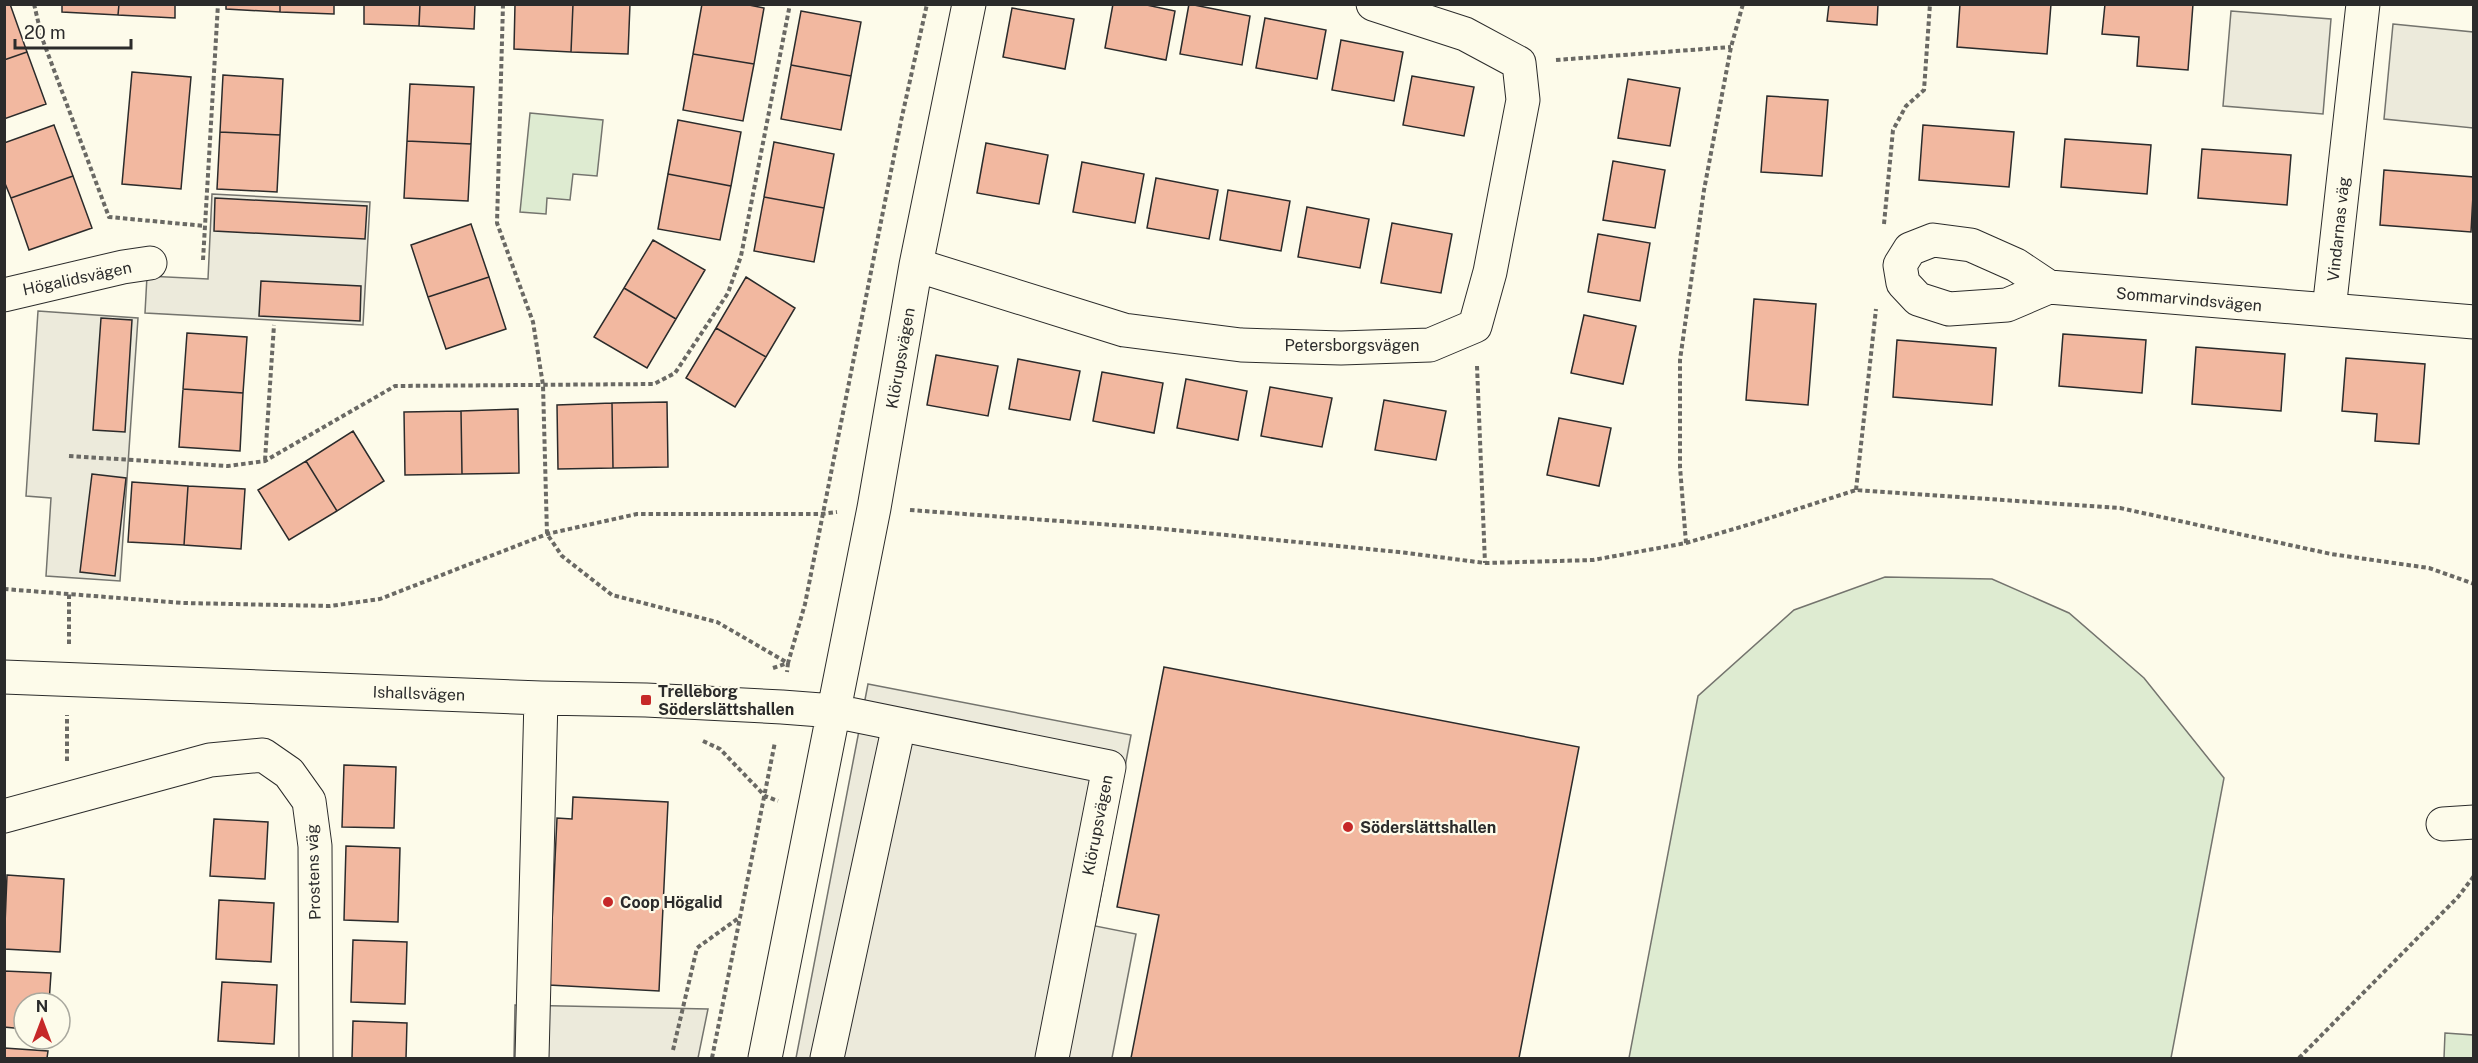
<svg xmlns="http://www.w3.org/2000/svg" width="2478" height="1063" font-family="'Public Sans',sans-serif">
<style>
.green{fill:#deebd1;stroke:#74746e;stroke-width:1.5}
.parking{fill:#eceadb;stroke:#74746e;stroke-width:1.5}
.building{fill:#f2b8a0;stroke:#2b2b2b;stroke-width:1.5}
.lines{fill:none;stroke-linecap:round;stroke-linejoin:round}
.minor-casing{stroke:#2b2b2b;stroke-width:35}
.path{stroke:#6a6964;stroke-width:4;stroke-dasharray:4.5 3;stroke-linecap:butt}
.minor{stroke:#fdfbea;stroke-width:33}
.poi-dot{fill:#c62828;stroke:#fdfbea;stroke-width:2}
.labels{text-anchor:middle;stroke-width:4.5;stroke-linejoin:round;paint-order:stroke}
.street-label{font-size:16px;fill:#2b2b2b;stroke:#fdfbea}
.poi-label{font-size:16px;font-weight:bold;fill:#2b2b2b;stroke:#fdfbea;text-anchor:start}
</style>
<rect width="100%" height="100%" fill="#fdfbea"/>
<!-- green -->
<path class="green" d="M530 113 603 120 597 176 573 174 570 200 547 198 546 214 520 212Z
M1885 577 1992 579 2069 613 2144 678 2224 778 2171 1058H1629L1698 696 1794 610Z
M2445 1033 2473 1035V1058H2444Z"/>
<!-- parking -->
<path class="parking" d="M2231 11 2331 19 2323 114 2223 106Z
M2393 24 2473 32V128L2384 119Z
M212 194 370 202 363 325 145 313 147 276 208 279Z
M38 311 138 318 120 581 46 576 51 498 26 496Z
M868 684 1131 735 1095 926 1136 934 1112 1058H796Z
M515 1005 708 1009 698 1058H514Z"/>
<!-- building -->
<path class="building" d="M4 4H10L27 52 4 60Z
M62 4H119L118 15 62 12Z
M119 4H175V18L118 15Z
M226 4H280V12L226 9Z
M280 4H334V14L280 12Z
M364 4H420L419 26 364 24Z
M420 4H475L474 29 419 26Z
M515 4H573L571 52 514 49Z
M573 4H630L628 54 571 52Z
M702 4H744L764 8 754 64 693 54Z
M1113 4H1142L1175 11 1166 60 1105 48Z
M1189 4 1250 16 1242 65 1180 54Z
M1829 4H1878L1877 25 1827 21Z
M1960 4H2051L2047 54 1957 47Z
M2105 4H2193L2188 70 2137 66 2139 37 2102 34Z
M1012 8 1074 19 1065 69 1003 57Z
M801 11 861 22 851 76 791 65Z
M1265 18 1326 30 1317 79 1256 68Z
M1341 40 1403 52 1394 101 1332 90Z
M27 52 46 104 4 119V60Z
M693 54 754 64 743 121 683 110Z
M791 65 851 76 841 130 781 119Z
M132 72 191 77 181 189 122 184Z
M223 75 283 79 280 135 220 132Z
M1412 76 1474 87 1464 136 1403 125Z
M1628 79 1680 88 1670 146 1618 138Z
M410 84 474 87 471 144 407 141Z
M1767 96 1828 100 1822 176 1761 172Z
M678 120 741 132 731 186 668 174Z
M54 125 73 176 11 198 4 181V143Z
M1923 125 2014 132 2009 187 1919 180Z
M220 132 280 135 277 192 217 189Z
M2065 139 2151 145 2147 194 2061 187Z
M407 141 471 144 468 201 404 198Z
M774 142 834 154 824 208 764 197Z
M986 143 1048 155 1039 204 977 193Z
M2202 149 2291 155 2287 205 2198 198Z
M1613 161 1665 170 1655 228 1603 220Z
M1082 162 1144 174 1135 223 1073 212Z
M2384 170 2474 177 2471 232 2380 225Z
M668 174 731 186 720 240 658 229Z
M73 176 92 228 29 250 11 198Z
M1156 178 1218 190 1209 239 1147 228Z
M1228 190 1290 201 1281 251 1220 240Z
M764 197 824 208 814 262 754 251Z
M215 198 367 206 365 239 214 231Z
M1307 207 1369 219 1360 268 1298 257Z
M1392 223 1452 234 1441 293 1381 283Z
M471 224 489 277 428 297 411 245Z
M1598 234 1650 243 1640 301 1588 292Z
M653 240 705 270 676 319 624 288Z
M489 277 506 329 446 349 428 297Z
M746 277 795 308 766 357 716 328Z
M261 281 361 286 360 321 259 316Z
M624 288 676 319 647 368 594 337Z
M1754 299 1816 304 1808 405 1746 400Z
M1584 315 1636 326 1623 384 1571 373Z
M101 318 132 320 125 432 93 430Z
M716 328 766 357 735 407 686 378Z
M187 333 247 337 243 393 183 389Z
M2063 334 2146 340 2142 393 2059 386Z
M1897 340 1996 348 1992 405 1893 397Z
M2196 347 2285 354 2281 411 2192 404Z
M936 355 998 366 988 416 927 405Z
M2346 358 2425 364 2419 444 2375 441 2377 414 2342 411Z
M1018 359 1080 371 1070 420 1009 409Z
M1102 372 1163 383 1154 433 1093 421Z
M1186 379 1247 391 1238 440 1177 428Z
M1270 387 1332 398 1322 447 1261 436Z
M183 389 243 393 240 451 179 447Z
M1384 400 1446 411 1436 460 1375 450Z
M667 402 668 467 613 468 612 403Z
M612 403 613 468 558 469 557 405Z
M518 409 519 473 462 474 461 411Z
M461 411 462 474 405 475 404 412Z
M1559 418 1611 428 1599 486 1547 475Z
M353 431 384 481 337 511 306 461Z
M306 461 337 511 289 540 258 490Z
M92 474 126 478 115 576 80 572Z
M132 482 188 486 184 545 128 542Z
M188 486 245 489 241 549 184 545Z
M1164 667 1579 747 1519 1058H1131L1159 915 1117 907Z
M344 765 396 767 394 828 342 827Z
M573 797 668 802 659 991 549 985 557 818 572 819Z
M214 819 268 822 265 879 210 876Z
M346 846 400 848 398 922 344 920Z
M7 875 64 879 60 952 4 949Z
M219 900 274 903 271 962 216 959Z
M353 940 407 942 405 1004 351 1002Z
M4 971 51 973 49 1003H24V1029L4 1027Z
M222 982 277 985 274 1044 218 1041Z
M353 1021 407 1023 406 1058H352Z
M4 1048 48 1051 47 1058H4Z"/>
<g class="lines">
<!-- minor casing -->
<g class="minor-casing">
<path id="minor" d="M2363 4 2329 310 2474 322
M916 265 1124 330 1241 345 1341 348 1430 345 1475 326 1490 272 1523 100 1519 63 1465 34 1373 4
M2049 287 2007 305 1949 309 1918 299 1903 283 1900 265 1910 249 1933 240 1971 245 2016 265 2049 287 2329 310
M4 295 123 267 150 263
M4 677 541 698 646 700 782 707 834 711 1109 767 1052 1058
M4 816 210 760 263 755 289 773 309 801 315 846 316 1058
M2443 824 2474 822
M532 1058 541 698
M765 1058 874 508 916 265 969 4
M827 1058 899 725"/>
</g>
<!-- path -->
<path class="path" d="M34 4 42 38 109 217 205 226
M503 4 497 223 533 322 543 385 547 534 562 556 612 595 717 622 788 663 787 672
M1556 60 1731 47
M1884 224 1893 130 1906 106 1924 90 1930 4
M203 260 218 4
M1477 366 1485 563
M69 456 228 466 265 461 395 386 654 384 675 373 728 293 741 256 790 4
M265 460 274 325
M1856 490 1876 309
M910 510 1154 528 1399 552 1485 563 1593 560 1686 543 1751 524 1856 490 2120 508 2331 554 2429 568 2474 584
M1686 543 1680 467V360L1704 190 1731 47 1743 4
M4 589 183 603 330 606 380 599 547 534 637 514H821L837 512
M69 644V594
M773 668 788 663 805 604 901 121 927 4
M703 741 720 749 765 796 778 801
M67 761V715
M673 1050 697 948 740 917
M712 1058 775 742
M2299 1058 2458 897 2474 876"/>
<!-- minor -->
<use href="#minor" class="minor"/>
</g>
<!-- markers -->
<g class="poi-dot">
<rect x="640" y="694" width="12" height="12" rx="3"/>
<circle cx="1348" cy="827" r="6"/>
<circle cx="608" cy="902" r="6"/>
</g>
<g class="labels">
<!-- street labels -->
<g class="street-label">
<text transform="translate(2338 229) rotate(-84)" y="6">Vindarnas väg</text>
<text transform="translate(77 278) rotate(-12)" y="6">Högalidsvägen</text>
<text transform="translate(2189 299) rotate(5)" y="6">Sommarvindsvägen</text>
<text x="1352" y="351">Petersborgsvägen</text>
<text transform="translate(900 358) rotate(-80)" y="6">Klörupsvägen</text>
<text transform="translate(419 693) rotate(2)" y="6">Ishallsvägen</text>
<text transform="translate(1097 825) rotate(-79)" y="6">Klörupsvägen</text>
<text transform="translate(313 872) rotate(-92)" y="6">Prostens väg</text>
</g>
<!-- poi labels -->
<g class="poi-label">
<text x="658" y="697">Trelleborg<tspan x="658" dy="18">Söderslättshallen</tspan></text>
<text x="1360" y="833">Söderslättshallen</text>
<text x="620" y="908">Coop Högalid</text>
</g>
</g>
<!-- border -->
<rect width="2478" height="1063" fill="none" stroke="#2b2b2b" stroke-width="12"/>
<!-- north arrow -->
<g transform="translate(42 1021)"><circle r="28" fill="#fdfbea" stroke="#a9a89e" stroke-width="1.5"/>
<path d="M0-4.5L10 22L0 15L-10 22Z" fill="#c62828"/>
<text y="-9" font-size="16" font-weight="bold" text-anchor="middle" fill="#2b2b2b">N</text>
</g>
<!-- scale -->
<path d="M15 39v9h116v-9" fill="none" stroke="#2b2b2b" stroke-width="3"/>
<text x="24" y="39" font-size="18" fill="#2b2b2b" stroke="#fdfbea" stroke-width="4.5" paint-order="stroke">20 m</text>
</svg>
